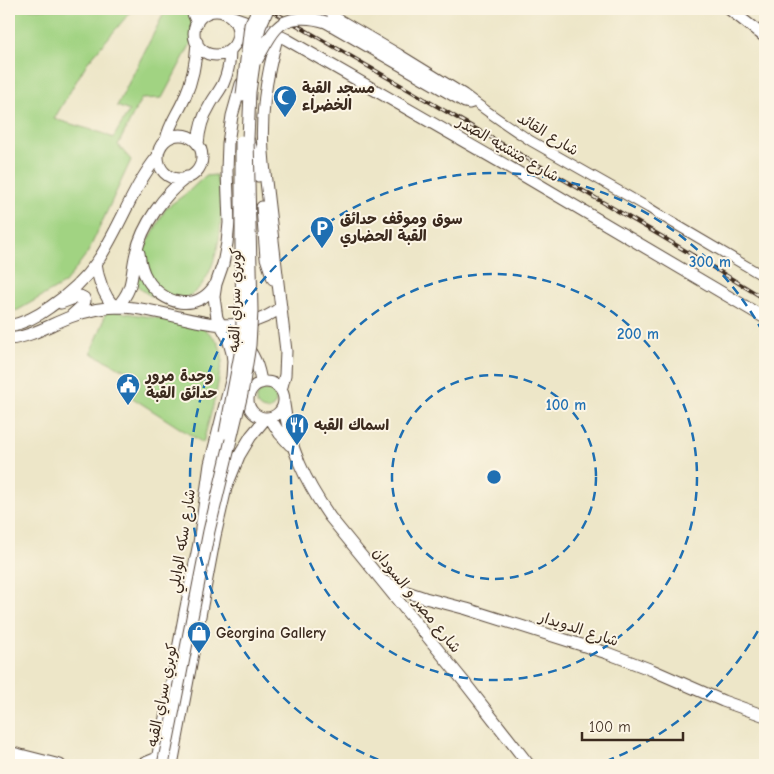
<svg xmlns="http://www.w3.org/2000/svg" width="774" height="774" font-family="'Comic Neue','Playpen Sans Arabic',sans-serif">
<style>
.green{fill:#a1d382;stroke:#6e7e50}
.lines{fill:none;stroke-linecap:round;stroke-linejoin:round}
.minor-casing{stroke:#564638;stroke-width:11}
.major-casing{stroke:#564638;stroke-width:13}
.minor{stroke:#fff;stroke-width:9}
.major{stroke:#fff;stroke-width:11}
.rail-casing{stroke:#3b2a1e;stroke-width:4}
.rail{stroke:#fcf5e5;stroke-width:2;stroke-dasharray:5.5;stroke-linecap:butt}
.major-bridge-casing{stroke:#564638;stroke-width:13;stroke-linecap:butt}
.major-bridge{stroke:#fff;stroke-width:11}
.ring{fill:none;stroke:#1f6fb2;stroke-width:2.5;stroke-dasharray:9 6}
.labels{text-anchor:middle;stroke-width:4;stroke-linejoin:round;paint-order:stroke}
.poi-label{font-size:15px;font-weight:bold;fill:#3b2a1e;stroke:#fcf5e5;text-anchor:start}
.street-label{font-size:15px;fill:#3b2a1e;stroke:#fcf5e5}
.centre{fill:#1f6fb2;stroke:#fcf5e5;stroke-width:2.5}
.ring-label{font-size:15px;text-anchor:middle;font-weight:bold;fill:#1f6fb2;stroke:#fcf5e5;stroke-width:4;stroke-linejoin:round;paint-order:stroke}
</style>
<rect width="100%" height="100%" fill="#fcf5e5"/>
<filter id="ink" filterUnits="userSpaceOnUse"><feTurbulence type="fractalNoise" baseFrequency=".02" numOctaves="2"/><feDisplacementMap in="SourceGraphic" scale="10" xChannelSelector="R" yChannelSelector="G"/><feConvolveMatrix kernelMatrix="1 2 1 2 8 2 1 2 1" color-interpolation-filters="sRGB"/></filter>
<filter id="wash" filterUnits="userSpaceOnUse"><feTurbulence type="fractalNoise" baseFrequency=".0096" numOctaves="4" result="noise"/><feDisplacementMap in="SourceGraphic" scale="20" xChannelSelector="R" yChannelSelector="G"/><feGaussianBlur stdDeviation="1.12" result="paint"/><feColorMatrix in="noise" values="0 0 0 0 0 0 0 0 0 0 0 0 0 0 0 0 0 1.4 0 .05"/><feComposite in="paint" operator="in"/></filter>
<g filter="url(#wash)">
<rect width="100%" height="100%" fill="#ede6c8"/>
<!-- green -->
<path class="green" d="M9 9H133L87 63 54 119 102 133 113 138 129 111 117 106 166 9H188L194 12 196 34 162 98 141 99 118 145 131 160 88 252 65 283 18 310 9 312Z
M216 175C219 189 222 203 221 217 221 242 211 290 184 298 181 299 176 299 172 299 156 301 146 295 135 283L134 268 166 208 187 193 205 176Z
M106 310 196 324C208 331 221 340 222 356 223 360 221 366 220 371 217 395 209 419 203 443L128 395 138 377 91 353 103 323Z
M256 400a10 10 0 1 1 20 0a10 10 0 1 1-20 0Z"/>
</g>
<g filter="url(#ink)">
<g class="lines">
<!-- minor casing -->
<g class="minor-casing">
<path id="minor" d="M322 9 399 54 464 94C486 111 508 126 531 141L649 208 670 221 765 277"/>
</g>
<!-- major casing -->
<g class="major-casing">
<path id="major" d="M191 9 197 23
M729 9 765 37
M194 33a22 22 0 1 1 44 0a22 22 0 1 1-44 0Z
M230 16 259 26 286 39 514 170 765 318
M326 22 465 102 469 103 472 102
M278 34C266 77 259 119 264 164L286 351 285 375 281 390
M158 157a22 22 0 1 1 44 0a22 22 0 1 1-44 0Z
M166 140C169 124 179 112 185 97 193 79 196 61 197 42
M249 141 254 156 258 176
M198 144C199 131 202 118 209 107 213 99 219 92 223 84 228 73 230 62 230 50
M262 207 266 258 273 279
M139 253C140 262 142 271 147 279 163 305 197 313 215 285
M96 263C98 280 103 294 114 307
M61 303 80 296 84 298 85 301 84 304 71 316
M117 307C135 287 130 277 136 253 142 226 164 194 187 177
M9 326C24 323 38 316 50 307 68 295 85 279 97 262 120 228 132 188 158 156
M222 326C244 338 258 357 261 383
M9 339C31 337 49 325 70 317 86 311 104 307 122 307 176 309 233 346 281 307
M248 400a18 18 0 1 1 36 0a18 18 0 1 1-36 0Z
M284 404C289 448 305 481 330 517L465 683 529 765
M270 418 280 434 290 445
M213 485 224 438
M383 581 407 592 425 598 467 609 607 653 652 670 723 701 765 716
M9 752 60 765
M9 765H11
M140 765 157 758
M156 765 185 612 199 543 210 464 232 377 233 361 232 353 228 338 217 318 214 297 216 284 223 264 227 243 229 223 227 171 228 143 232 116 241 84
M172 765 215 536 226 488 239 456 251 436 266 418"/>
</g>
<!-- minor -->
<use href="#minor" class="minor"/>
<!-- major -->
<use href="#major" class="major"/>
<!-- rail casing -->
<g class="rail-casing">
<path id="rail" d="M269 9 661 236 765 299"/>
</g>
<!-- rail -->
<use href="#rail" class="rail"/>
<!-- major-bridge casing -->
<g class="major-bridge-casing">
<path id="major-bridge" d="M257 60C263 50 268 38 276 29 288 15 310 17 326 22
M242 95 250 25 258 9
M225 433 241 349 242 330 241 252V141
M163 765 209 531 242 394 250 345 252 311 248 139 250 92 258 36 260 27 268 9"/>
</g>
<!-- major-bridge -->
<use href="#major-bridge" class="major-bridge"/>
</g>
</g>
<!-- distance rings -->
<g class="ring">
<circle cx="494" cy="477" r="102"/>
<circle cx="494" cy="477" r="203"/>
<path d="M765 618A305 305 0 0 1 596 765M392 765A305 305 0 1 1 765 336"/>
</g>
<!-- icons -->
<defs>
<g id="mosque-pin" transform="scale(1.25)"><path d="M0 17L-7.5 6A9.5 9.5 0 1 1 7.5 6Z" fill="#1f6fb2" stroke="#fcf5e5"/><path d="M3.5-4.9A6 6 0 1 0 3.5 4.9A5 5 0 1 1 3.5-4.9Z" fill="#fff"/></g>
<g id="parking-pin" transform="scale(1.25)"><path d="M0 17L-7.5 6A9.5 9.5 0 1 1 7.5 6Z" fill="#1f6fb2" stroke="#fcf5e5"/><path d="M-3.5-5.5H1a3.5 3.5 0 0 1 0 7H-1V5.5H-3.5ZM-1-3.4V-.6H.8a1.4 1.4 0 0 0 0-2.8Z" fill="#fff"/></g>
<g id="civic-pin" transform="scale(1.25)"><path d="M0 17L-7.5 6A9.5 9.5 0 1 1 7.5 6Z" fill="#1f6fb2" stroke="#fcf5e5"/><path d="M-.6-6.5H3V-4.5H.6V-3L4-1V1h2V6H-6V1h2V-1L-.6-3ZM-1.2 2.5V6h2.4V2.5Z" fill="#fff"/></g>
<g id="restaurant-pin" transform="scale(1.25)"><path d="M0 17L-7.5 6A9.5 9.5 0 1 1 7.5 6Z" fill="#1f6fb2" stroke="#fcf5e5"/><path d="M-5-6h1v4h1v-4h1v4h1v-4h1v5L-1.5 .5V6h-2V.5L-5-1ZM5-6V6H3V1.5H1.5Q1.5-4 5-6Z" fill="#fff"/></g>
<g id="shop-pin" transform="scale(1.25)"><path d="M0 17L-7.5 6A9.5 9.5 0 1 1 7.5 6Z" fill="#1f6fb2" stroke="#fcf5e5"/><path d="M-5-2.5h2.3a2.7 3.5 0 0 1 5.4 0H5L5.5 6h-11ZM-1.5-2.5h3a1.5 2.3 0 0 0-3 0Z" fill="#fff"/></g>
</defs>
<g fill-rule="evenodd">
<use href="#mosque-pin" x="285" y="97"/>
<use href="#parking-pin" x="322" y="228"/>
<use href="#civic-pin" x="128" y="385"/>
<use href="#restaurant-pin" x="297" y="425"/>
<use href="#shop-pin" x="199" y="633"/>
</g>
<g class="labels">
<!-- poi labels -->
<g class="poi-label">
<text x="302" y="93">مسجد القبة<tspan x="302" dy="17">الخضراء</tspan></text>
<text x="340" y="224">سوق وموقف حدائق<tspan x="340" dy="17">القبة الحضاري</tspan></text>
<text x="146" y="381">وحدة مرور<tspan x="146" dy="17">حدائق القبة</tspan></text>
<text x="314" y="430">اسماك القبه</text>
<text x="216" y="638">Georgina Gallery</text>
</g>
<!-- street labels -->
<g class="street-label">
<text transform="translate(548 134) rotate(31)" y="5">شارع القائد</text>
<text transform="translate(508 149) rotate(30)" y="5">شارع منشيه الصدر</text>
<text transform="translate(235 300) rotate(-89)" y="5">كوبري سراي القبه</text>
<text transform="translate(182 541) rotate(-81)" y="5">شارع سكه الوايلي</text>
<text transform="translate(417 600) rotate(51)" y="5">شارع مصر و السودان</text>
<text transform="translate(579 629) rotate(18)" y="5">شارع الدويدار</text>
<text transform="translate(162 695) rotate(-79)" y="5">كوبري سراي القبه</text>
</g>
</g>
<circle cx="494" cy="477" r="8" class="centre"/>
<g class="ring-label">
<text x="710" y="267">300 m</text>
<text x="638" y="339">200 m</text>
<text x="566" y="410">100 m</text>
</g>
<!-- margin -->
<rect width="774" height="774" fill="none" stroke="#fcf5e5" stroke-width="30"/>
<!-- scale -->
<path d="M582 732v8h101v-8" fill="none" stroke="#3b2a1e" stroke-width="2.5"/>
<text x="589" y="732" font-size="15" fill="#3b2a1e" stroke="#fcf5e5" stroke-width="4" paint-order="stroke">100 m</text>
</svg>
